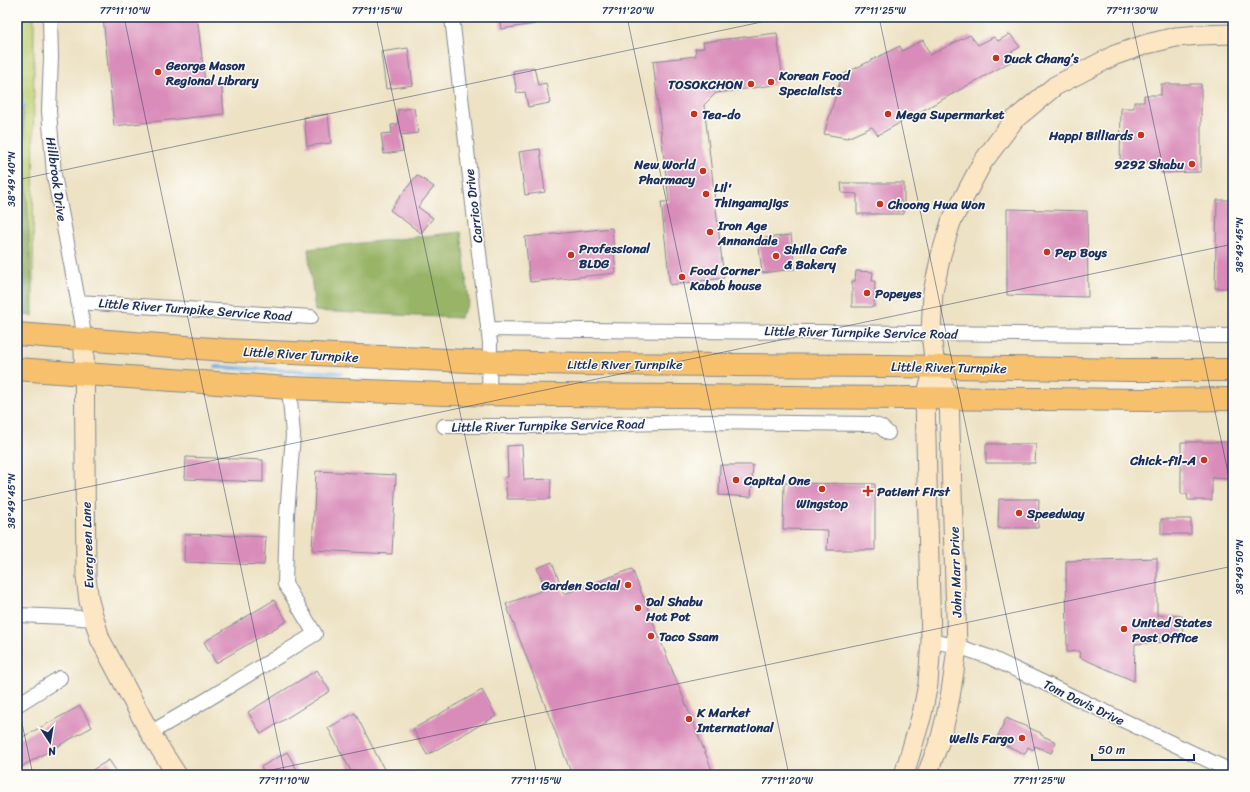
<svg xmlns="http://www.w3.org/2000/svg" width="1250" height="792" font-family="Sriracha,sans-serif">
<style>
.green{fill:#c0d274;stroke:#6e8069}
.forest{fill:#98b466;stroke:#5a7262}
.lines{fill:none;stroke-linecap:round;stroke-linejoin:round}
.stream{stroke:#75afe5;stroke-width:4}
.building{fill:#d98cb9}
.street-casing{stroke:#848891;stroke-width:16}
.secondary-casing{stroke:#848891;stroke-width:21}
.primary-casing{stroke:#848891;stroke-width:24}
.street{stroke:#fff;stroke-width:14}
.secondary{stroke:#fce6c4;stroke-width:19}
.primary{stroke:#f7c06c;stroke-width:22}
.ticks{fill:none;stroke:#1b2f5e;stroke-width:1;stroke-opacity:0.45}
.poi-dot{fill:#c8321e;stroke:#fdfcf7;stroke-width:1.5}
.labels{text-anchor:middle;stroke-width:3;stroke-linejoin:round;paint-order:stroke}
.poi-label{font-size:13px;font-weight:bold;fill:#1b2f5e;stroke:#fdfcf7;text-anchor:start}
.street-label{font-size:13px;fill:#1b2f5e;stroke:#fdfcf7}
.neatline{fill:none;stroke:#1b2f5e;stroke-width:1.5}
.ticks-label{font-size:10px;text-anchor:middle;fill:#1b2f5e}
</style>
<rect width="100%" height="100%" fill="#fdfcf7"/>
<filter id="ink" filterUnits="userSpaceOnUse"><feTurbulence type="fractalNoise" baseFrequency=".025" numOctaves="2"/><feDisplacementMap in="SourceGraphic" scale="8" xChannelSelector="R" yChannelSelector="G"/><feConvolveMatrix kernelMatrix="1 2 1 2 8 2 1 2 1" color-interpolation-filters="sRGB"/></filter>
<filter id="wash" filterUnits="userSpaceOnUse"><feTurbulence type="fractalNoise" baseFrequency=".012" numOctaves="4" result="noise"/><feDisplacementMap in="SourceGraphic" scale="16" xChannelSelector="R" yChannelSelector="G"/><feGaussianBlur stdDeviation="0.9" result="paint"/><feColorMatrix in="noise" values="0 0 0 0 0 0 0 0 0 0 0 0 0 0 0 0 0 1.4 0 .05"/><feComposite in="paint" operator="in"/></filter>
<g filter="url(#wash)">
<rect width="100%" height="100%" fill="#ede2c4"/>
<!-- green -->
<path class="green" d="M17 17H34L33 315 17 314Z"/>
<!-- forest -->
<path class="forest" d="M17 17H18L33 316 17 314Z
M461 232 469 302 460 318 315 311 308 249Z"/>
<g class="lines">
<!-- stream -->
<path class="stream" d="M17 105 24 106
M216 367 341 373"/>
</g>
<g id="blocks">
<!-- building -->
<path class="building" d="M103 17H197L205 82 221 80 224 114 114 126Z
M499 17H535V24L501 29Z
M777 33 782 74 774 85 716 93 704 105 724 278 670 285 661 202H669L653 61 696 56 695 49 704 48 703 42Z
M1010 34 1020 47 1008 54 1012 61 878 135 872 127 847 138 824 134 842 75 900 46 902 51 923 40 930 55 970 35 978 45 994 37 998 41Z
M408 48 413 85 386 89 381 52Z
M534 67 538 85 546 83 550 103 528 107 525 92 517 93 513 71Z
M1161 84H1201V172L1161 173 1160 162H1120L1121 108H1134V102H1144V95H1161Z
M414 108 418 133 401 135 403 151 384 154 381 134 392 133 391 125 398 124 397 110Z
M328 114 331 143 307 146 304 117Z
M540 149 545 192 525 195 519 152Z
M417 175 434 187 418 207 433 218 421 233 390 210Z
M841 183H904V214H857V194L842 193Z
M1217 200H1233V288H1215Z
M1007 209 1087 211 1088 297 1007 295Z
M612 228 616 273 530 282 525 237Z
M791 235 795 269 762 273 758 239Z
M856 271 873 272 872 281H875L874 307H852V281H855Z
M1181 442H1228V479L1212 478V500H1188L1187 494H1181Z
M986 444H1036L1035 463H986Z
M522 445 524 480 551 479 550 499H507L505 477H508L507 446Z
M186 457 263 460V482L185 479Z
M720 465H753L751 497 719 495Z
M316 471 396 475 392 554 312 550Z
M784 483 875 484V550H827L828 530 783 529Z
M999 499H1039L1038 528H998Z
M1161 519H1191V534H1161Z
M185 534 266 537 264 565 184 562Z
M1157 558V615L1182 616 1183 641 1135 644 1134 681 1079 657 1080 651 1067 652 1066 561Z
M552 562 564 594 632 569 714 775H572L506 604 546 589 537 568Z
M274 600 287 621 216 663 204 642Z
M317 670 330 691 261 734 248 712Z
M482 690 496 716 427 755 413 729Z
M80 706 92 727 17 769V740Z
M355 713 387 775H353L328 728Z
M1006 718 1041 733V735L1056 742 1051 753 1035 746 1033 750 1028 747 1025 754 996 741Z
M287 752 300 775H266L261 767Z
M109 760 119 775H84Z"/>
</g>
</g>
<g filter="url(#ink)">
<use href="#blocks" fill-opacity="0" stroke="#848891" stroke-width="1"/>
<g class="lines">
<!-- street casing -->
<g class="street-casing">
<path id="street" d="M50 17 51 58 49 111 54 175 82 321 84 340
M452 17 473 204 490 343 489 394
M78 302 311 317
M488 329 1233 336
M444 426H531L706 422 872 424 881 427 888 433
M17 615 67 617 94 619
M931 641 957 646 989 657 1233 772
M17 705 60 678
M150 733 208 699 315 634 285 584 287 515 293 435 289 388"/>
</g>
<!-- secondary casing -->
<g class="secondary-casing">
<path id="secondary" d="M84 340 86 577 89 601 100 639 150 733 177 775
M904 775 922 714 928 684 931 641 925 399 935 367
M927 775C931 762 937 750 941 737 949 708 954 676 957 646L949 398 935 367 931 333 933 292 941 255 951 222 982 163 1014 120 1055 86 1115 55 1147 44 1176 37 1200 35 1233 34"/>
</g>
<!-- primary casing -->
<g class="primary-casing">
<path id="primary" d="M17 334 225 350 490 362 586 364 887 366 1130 370H1233
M17 369 84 374 289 388 445 394 1148 400 1233 399"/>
</g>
<!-- street -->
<use href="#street" class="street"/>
<!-- secondary -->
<use href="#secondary" class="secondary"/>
<!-- primary -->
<use href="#primary" class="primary"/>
</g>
</g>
<!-- ticks -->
<path class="ticks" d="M124 17 285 775M376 17 537 775M627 17 789 775M879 17 1040 775M1131 17 1233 496M17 180 785 17M17 502 1233 244M17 700 33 775M248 775 1233 566"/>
<!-- markers -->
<g class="poi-dot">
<circle cx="996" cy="58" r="4"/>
<circle cx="158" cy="72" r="4"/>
<circle cx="771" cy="82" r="4"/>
<circle cx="751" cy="84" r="4"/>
<circle cx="694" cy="114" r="4"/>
<circle cx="888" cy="114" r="4"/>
<circle cx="1141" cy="135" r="4"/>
<circle cx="1192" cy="164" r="4"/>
<circle cx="703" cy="171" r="4"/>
<circle cx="706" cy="194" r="4"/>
<circle cx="880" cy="204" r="4"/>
<circle cx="710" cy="232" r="4"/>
<circle cx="1047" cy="252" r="4"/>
<circle cx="571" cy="255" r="4"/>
<circle cx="776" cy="256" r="4"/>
<circle cx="682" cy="277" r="4"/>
<circle cx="867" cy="293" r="4"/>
<circle cx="1204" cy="460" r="4"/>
<circle cx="736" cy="480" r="4"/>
<circle cx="822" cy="489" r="4"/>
<path d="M866 485h4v4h4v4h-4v4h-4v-4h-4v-4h4z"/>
<circle cx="1019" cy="513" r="4"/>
<circle cx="628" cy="585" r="4"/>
<circle cx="638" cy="608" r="4"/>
<circle cx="1124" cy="629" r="4"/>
<circle cx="651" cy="636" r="4"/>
<circle cx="689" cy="719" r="4"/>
<circle cx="1022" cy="738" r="4"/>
</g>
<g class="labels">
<!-- poi labels -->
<g class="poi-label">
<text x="1004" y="63">Duck Chang’s</text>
<text x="166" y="70">George Mason<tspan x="166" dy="15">Regional Library</tspan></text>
<text x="779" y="80">Korean Food<tspan x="779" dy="15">Specialists</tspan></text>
<text x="743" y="89" text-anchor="end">TOSOKCHON</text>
<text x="702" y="119">Tea-do</text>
<text x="896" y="119">Mega Supermarket</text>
<text x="1133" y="140" text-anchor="end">Happi Billiards</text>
<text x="695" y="169" text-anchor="end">New World<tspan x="695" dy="15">Pharmacy</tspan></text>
<text x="1184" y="169" text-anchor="end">9292 Shabu</text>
<text x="714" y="192">Lil'<tspan x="714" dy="15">Thingamajigs</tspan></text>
<text x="888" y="209">Choong Hwa Won</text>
<text x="718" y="230">Iron Age<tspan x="718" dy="15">Annandale</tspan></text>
<text x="579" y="253">Professional<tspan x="579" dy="15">BLDG</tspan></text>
<text x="784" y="254">Shilla Cafe<tspan x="784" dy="15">&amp; Bakery</tspan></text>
<text x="1055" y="257">Pep Boys</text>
<text x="690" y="275">Food Corner<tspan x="690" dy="15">Kabob house</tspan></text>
<text x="875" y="298">Popeyes</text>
<text x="1196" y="465" text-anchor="end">Chick-fil-A</text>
<text x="744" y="485">Capital One</text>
<text x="877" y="496">Patient First</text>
<text x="822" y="508" text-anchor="middle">Wingstop</text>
<text x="1027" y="518">Speedway</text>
<text x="620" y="590" text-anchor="end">Garden Social</text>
<text x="646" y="606">Dal Shabu<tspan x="646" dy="15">Hot Pot</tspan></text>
<text x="1132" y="627">United States<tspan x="1132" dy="15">Post Office</tspan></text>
<text x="659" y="641">Taco Ssam</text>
<text x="697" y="717">K Market<tspan x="697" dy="15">International</tspan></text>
<text x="1014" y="743" text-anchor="end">Wells Fargo</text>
</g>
<!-- street labels -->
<g class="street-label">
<text transform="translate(57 179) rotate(82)" y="5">Hillbrook Drive</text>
<text transform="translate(473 206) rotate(-97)" y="5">Carrico Drive</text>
<text transform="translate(195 309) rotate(4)" y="5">Little River Turnpike Service Road</text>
<text transform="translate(861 332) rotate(1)" y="5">Little River Turnpike Service Road</text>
<text transform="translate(301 354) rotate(3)" y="5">Little River Turnpike</text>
<text x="625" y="369">Little River Turnpike</text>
<text transform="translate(949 367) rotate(1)" y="5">Little River Turnpike</text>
<text transform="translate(548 425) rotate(-1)" y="5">Little River Turnpike Service Road</text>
<text transform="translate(87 545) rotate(-92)" y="5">Evergreen Lane</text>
<text transform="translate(955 572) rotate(-92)" y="5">John Marr Drive</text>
<text transform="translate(1084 702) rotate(26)" y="5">Tom Davis Drive</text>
</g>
</g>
<!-- margin -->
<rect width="1250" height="792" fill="none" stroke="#fdfcf7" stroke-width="44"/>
<!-- north arrow -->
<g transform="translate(50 742) rotate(168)" stroke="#fdfcf7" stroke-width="3" paint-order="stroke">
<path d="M0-3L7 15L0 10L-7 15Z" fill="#1b2f5e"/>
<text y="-6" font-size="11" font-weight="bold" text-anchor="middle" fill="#1b2f5e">N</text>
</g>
<!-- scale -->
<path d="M1092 754v6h102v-6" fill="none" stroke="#1b2f5e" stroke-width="2"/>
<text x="1098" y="754" font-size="12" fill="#1b2f5e" stroke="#fdfcf7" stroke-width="3" paint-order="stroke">50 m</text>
<rect x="22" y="22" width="1206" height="748" class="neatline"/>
<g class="ticks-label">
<text x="125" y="14">77°11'10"W</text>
<text x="377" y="14">77°11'15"W</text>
<text x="628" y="14">77°11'20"W</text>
<text x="880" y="14">77°11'25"W</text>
<text x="1132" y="14">77°11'30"W</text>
<text transform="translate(11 179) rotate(-90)" y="4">38°49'40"N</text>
<text transform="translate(1239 245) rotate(-90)" y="4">38°49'45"N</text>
<text transform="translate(11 501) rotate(-90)" y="4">38°49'45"N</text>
<text transform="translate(1239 567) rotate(-90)" y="4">38°49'50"N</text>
<text x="284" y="784">77°11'10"W</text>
<text x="536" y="784">77°11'15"W</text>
<text x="787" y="784">77°11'20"W</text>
<text x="1039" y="784">77°11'25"W</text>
</g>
</svg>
